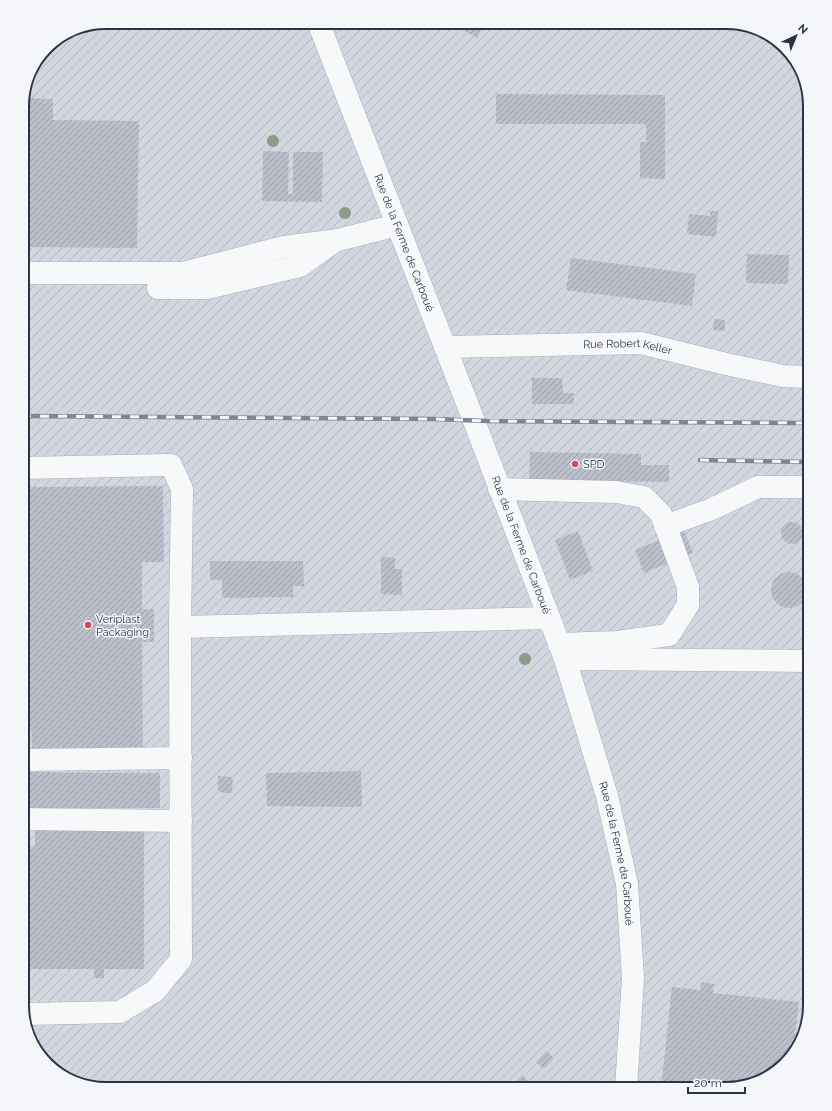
<svg xmlns="http://www.w3.org/2000/svg" width="832" height="1111" font-family="Raleway,sans-serif">
<style>
.industrial{fill:url(#industrial-furrows)}
.building{fill:url(#building-hatch)}
.lines{fill:none;stroke-linecap:round;stroke-linejoin:round}
.minor-casing{stroke:#a9aeb7;stroke-width:23}
.minor{stroke:#f7f8fa;stroke-width:22}
.rail-casing{stroke:#7d8696;stroke-width:4.5}
.rail{stroke:#f4f6f9;stroke-width:3;stroke-dasharray:9;stroke-linecap:butt}
.tree{fill:#899d89}
.poi-dot{fill:#d1495b;stroke:#f4f6f9;stroke-width:1.5}
.labels{text-anchor:middle;stroke-width:3;stroke-linejoin:round;paint-order:stroke}
.street-label{font-size:11px;fill:#2b3445;stroke:#f4f6f9}
.poi-label{font-size:11px;fill:#2b3445;stroke:#f4f6f9;text-anchor:start}
.rim{fill:none;stroke:#2b3445;stroke-width:2}
</style>
<defs>
<pattern id="industrial-furrows" width="10" height="10" patternUnits="userSpaceOnUse"><rect width="10" height="10" fill="#d2d6de"/><path d="M-1 1l2-2M0 10L10 0M9 11l2-2" fill="none" stroke="#b4b8c0"/></pattern>
<pattern id="building-hatch" width="6" height="6" patternUnits="userSpaceOnUse"><rect width="6" height="6" fill="#bbc0ca"/><path d="M-1 1l2-2M0 6l6-6M5 7l2-2" fill="none" stroke="#989da6"/></pattern>
</defs>
<rect width="100%" height="100%" fill="#e4e7ec"/>
<!-- industrial -->
<path class="industrial" d="M106 22H731L768 33 796 60 810 106V1005L799 1047 772 1075 726 1089H106L64 1078 36 1051 22 1005V101L31 69 51 43 74 28Z"/>
<!-- building -->
<path class="building" d="M449 22H486L477 38Z
M496 94 665 95V179L640 178V142H646V124H496Z
M23 98 53 99V120L139 121 137 248 22 247Z
M263 151 289 152 288 194H293V152H323L322 202 262 201Z
M710 211H718L716 237 687 234 689 214 710 216Z
M747 254 789 255 788 284 746 283Z
M571 258 696 274 692 306 566 290Z
M714 319 725 320V331L713 330Z
M532 378H562L563 393H574V404H532Z
M530 452 641 454V465H669V482L529 480Z
M163 486 164 562H142V609H154V642H142L143 748 32 749 31 729H22V487Z
M781 533a11 11 0 1 1 22 0a11 11 0 1 1-22 0Z
M684 530 693 553 644 573 635 550Z
M578 531 593 571 570 580 555 540Z
M381 557 395 558V569H402V595L381 594Z
M210 561H303L304 586H293V597L222 598V580H210Z
M771 590a18 18 0 1 1 36 0a18 18 0 1 1-36 0Z
M361 771 362 807 267 806 266 773Z
M22 772 160 773V808H22Z
M218 776 233 777 232 793 218 792Z
M144 829V969H104V978H94V969H22V847H35V830Z
M701 982 714 984 713 993 799 1002 793 1053 772 1075 726 1089H661L672 987 700 990Z
M546 1051 554 1058 544 1069 536 1062Z
M522 1075 536 1089H508Z"/>
<g class="lines">
<!-- minor casing -->
<g class="minor-casing">
<g id="minor">
<path id="s1" d="M318 22 474 421 565 659 586 727 607 796 627 884 633 978 626 1089"/>
<path d="M22 273H183L284 247 338 240 397 225"/>
<path d="M158 288H207L300 266 335 241"/>
<path id="s2" d="M445 347 641 343 726 364 783 376 807 377"/>
<path d="M22 468 171 465 182 489 180 627 549 618"/>
<path d="M499 489 616 492 644 497 661 514 688 587V605L669 635 617 642 559 644"/>
<path d="M665 526 712 509 758 487H810"/>
<path d="M565 659 810 661"/>
<path d="M22 760 181 758"/>
<path d="M22 819 181 821"/>
<path d="M25 1014 120 1012 155 991 181 959 180 627"/>
</g>
</g>
<!-- minor -->
<use href="#minor" class="minor"/>
<!-- rail casing -->
<g class="rail-casing">
<path id="rail" d="M22 416 435 419 487 421 810 423
M700 460 810 462"/>
</g>
<!-- rail -->
<use href="#rail" class="rail"/>
</g>
<!-- trees -->
<g class="tree">
<circle cx="273" cy="141" r="6"/>
<circle cx="345" cy="213" r="6"/>
<circle cx="525" cy="659" r="6"/>
</g>
<!-- markers -->
<g class="poi-dot">
<circle cx="575" cy="464" r="4"/>
<circle cx="88" cy="625" r="4"/>
</g>
<g class="labels">
<!-- street labels -->
<g class="street-label">
<text dy="4" stroke="none"><textPath href="#s1" startOffset="237">Rue de la Ferme de Carboué</textPath></text>
<text dy="4" stroke="none"><textPath href="#s2" startOffset="183">Rue Robert Keller</textPath></text>
<text dy="4" stroke="none"><textPath href="#s1" startOffset="561">Rue de la Ferme de Carboué</textPath></text>
<text dy="4" stroke="none"><textPath href="#s1" startOffset="885">Rue de la Ferme de Carboué</textPath></text>
</g>
<!-- poi labels -->
<g class="poi-label">
<text x="583" y="468">SPD</text>
<text x="96" y="623">Veriplast<tspan x="96" dy="13">Packaging</tspan></text>
</g>
</g>
<!-- crop -->
<path d="M0 0H832V1111H0ZM106 29H726A77 77 0 0 1 803 106V1005A77 77 0 0 1 726 1082H106A77 77 0 0 1 29 1005V106A77 77 0 0 1 106 29Z" fill="#f4f6f9" fill-rule="evenodd"/>
<path class="rim" d="M106 29H726A77 77 0 0 1 803 106V1005A77 77 0 0 1 726 1082H106A77 77 0 0 1 29 1005V106A77 77 0 0 1 106 29Z"/>
<!-- north arrow -->
<g transform="translate(796 36) rotate(44)" stroke="#f4f6f9" stroke-width="3" paint-order="stroke">
<path d="M0-3L7 15L0 10L-7 15Z" fill="#2b3445"/>
<text y="-6" font-size="11" font-weight="bold" text-anchor="middle" fill="#2b3445">N</text>
</g>
<!-- scale -->
<path d="M688 1087v6h57v-6" fill="none" stroke="#2b3445" stroke-width="2"/>
<text x="694" y="1087" font-size="12" fill="#2b3445" stroke="#f4f6f9" stroke-width="3" paint-order="stroke">20 m</text>
</svg>
